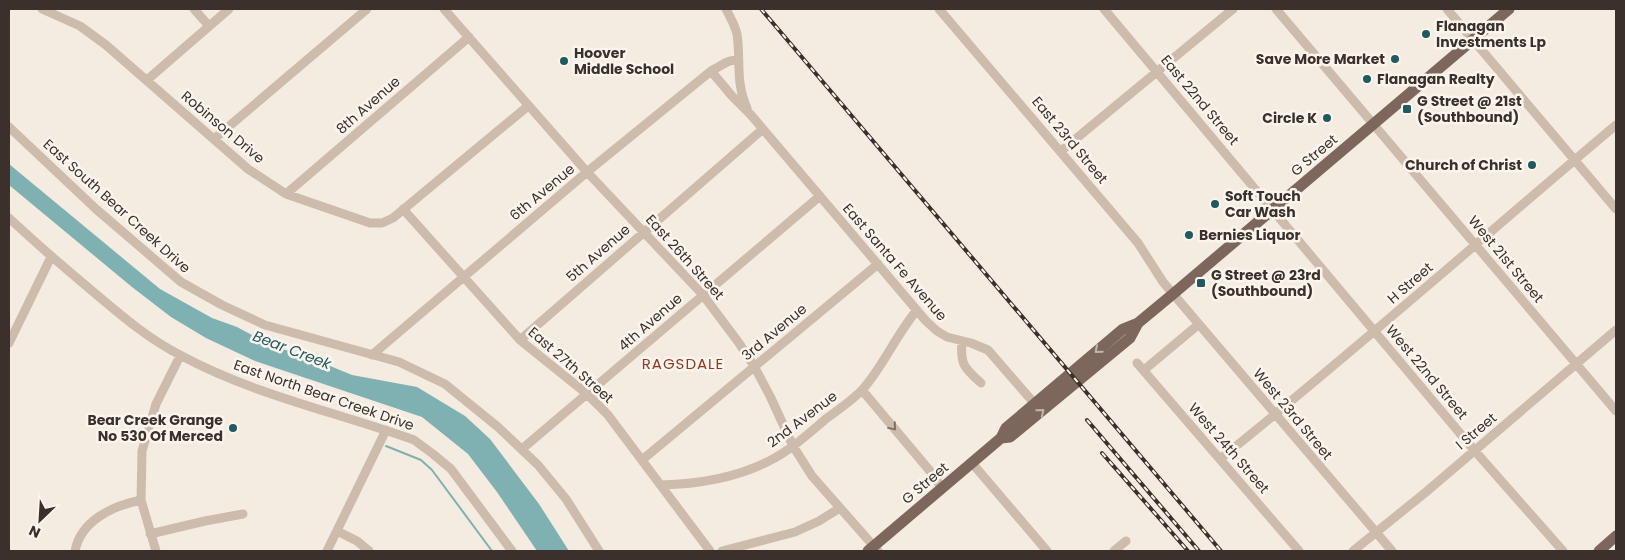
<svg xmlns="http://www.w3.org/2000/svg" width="1625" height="560" font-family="Poppins,sans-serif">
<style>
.water{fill:#7fb0b2}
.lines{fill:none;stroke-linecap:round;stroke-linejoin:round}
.stream{stroke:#7fb0b2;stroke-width:2}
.minor{stroke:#cdbbac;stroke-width:9}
.major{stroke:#7d675c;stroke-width:11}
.rail-casing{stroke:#3b302b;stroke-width:4}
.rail{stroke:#fbf5ee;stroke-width:2;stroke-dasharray:5.5;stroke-linecap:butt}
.oneway{stroke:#c2b5ac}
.oneway2{stroke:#7d6f65}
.poi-dot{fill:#1f5a5e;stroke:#fbf5ee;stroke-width:2}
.labels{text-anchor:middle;stroke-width:5;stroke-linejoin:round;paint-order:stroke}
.poi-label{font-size:14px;font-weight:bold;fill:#3b302b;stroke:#fbf5ee;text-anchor:start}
.street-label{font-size:14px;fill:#3b302b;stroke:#fbf5ee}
.water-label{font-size:15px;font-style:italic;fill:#1f5a5e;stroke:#fbf5ee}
.neighbourhood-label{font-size:15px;letter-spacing:1px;fill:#8c3b22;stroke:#fbf5ee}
</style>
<rect width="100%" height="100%" fill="#f4ebe1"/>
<!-- water -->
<path class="water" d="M9 164 160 289 212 318 237 327 270 345 308 357 352 375 417 387 465 416 490 439 539 504 569 551H537L497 492 468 454 422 417 255 361 206 338 171 317 132 287 9 185Z"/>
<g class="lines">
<!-- stream -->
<path class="stream" d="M386 446 421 460 432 470 492 551"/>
<!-- minor -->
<path class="minor" d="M42 9 80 26 106 45 248 169 286 194 370 223H382L393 218 528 106
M194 9 209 26
M444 9 587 172 703 295 739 343 754 366 770 396 793 446 812 476 878 551
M726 9C730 17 735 25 737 34 741 61 735 81 747 108
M939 9 1138 243 1163 282 1392 551
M1104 9 1474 450 1563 551
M1276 9 1616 411
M1447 9 1616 209
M711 71 732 96 751 115 926 321 937 331 947 337 971 343 988 350 1034 403
M147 80 229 9
M9 127 96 209 181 282 222 305 265 325 399 362 445 384 498 427 538 465 566 499 599 551
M214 139 367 9
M1061 151 1233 9
M286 194 469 37
M403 209 520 340 587 394 608 415 710 551
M9 218C38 245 67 270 97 295 123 317 149 339 180 355 254 395 336 412 414 440L433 454 451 469 512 551
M520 340 763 129
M962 341C960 364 964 368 981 383
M9 343 51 257
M372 355 587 172 711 71 727 62 737 59
M1137 363 1299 551
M1144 370 1199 324
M862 390 935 477 942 489
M522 449 820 196
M1220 459C1355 351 1484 236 1616 125
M642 460 878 264
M972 463 1047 551
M661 485C698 484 736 478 769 461 790 451 809 433 827 418 839 409 853 400 863 389 884 365 896 335 917 310
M337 531 357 541 369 551
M150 534 205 521 243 514
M75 551C81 520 113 506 141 500
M156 551 141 500 142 451 156 404 180 356
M327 551 386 430
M722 551 795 532 819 521 840 508
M1114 551 1126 541
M1353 551 1426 492 1616 330"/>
<!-- major -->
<path class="major" d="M1001 438 1010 437 1130 338 1138 323
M868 551 1001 438 1006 428 1123 329 1138 323 1173 294 1509 9
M1599 551 1616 536"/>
<!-- rail casing -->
<g class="rail-casing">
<path id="rail" d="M761 9 1221 551
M1087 420 1199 551
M1102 453 1188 551"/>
</g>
<!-- rail -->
<use href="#rail" class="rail"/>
</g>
<!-- one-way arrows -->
<defs><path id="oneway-chevron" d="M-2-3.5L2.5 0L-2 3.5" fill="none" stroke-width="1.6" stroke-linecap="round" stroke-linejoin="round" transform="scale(1.25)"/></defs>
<g class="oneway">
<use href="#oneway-chevron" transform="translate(1098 350) rotate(139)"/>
<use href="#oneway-chevron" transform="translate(1041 412) rotate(-39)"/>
</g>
<use class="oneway2" href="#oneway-chevron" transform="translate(893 427) rotate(50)"/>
<!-- markers -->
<g class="poi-dot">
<circle cx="1426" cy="34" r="5"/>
<circle cx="1395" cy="59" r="5"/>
<circle cx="564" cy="61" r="5"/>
<circle cx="1367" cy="79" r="5"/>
<rect x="1402" y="104" width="10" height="10" rx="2.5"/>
<circle cx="1327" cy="118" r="5"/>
<circle cx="1532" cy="165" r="5"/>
<circle cx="1215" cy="204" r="5"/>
<circle cx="1189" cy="235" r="5"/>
<rect x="1196" y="278" width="10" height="10" rx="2.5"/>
<circle cx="233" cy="428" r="5"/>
</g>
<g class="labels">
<!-- poi labels -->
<g class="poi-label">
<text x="1436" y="31">Flanagan<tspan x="1436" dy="16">Investments Lp</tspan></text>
<text x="574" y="58">Hoover<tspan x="574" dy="16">Middle School</tspan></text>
<text x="1385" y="64" text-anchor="end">Save More Market</text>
<text x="1377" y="84">Flanagan Realty</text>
<text x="1417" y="106">G Street @ 21st<tspan x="1417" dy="16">(Southbound)</tspan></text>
<text x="1317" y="123" text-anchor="end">Circle K</text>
<text x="1522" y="170" text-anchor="end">Church of Christ</text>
<text x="1225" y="201">Soft Touch<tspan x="1225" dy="16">Car Wash</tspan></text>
<text x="1199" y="240">Bernies Liquor</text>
<text x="1211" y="280">G Street @ 23rd<tspan x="1211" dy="16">(Southbound)</tspan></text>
<text x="223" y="425" text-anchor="end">Bear Creek Grange<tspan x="223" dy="16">No 530 Of Merced</tspan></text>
</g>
<!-- street labels -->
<g class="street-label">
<text transform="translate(1200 100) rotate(50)" y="5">East 22nd Street</text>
<text transform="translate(368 105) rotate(-41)" y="5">8th Avenue</text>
<text transform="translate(223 127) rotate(40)" y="5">Robinson Drive</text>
<text transform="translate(1070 140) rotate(50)" y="5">East 23rd Street</text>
<text transform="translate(1314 155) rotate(-40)" y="5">G Street</text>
<text transform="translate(542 192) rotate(-40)" y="5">6th Avenue</text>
<text transform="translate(117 206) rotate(42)" y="5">East South Bear Creek Drive</text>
<text transform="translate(598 253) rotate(-41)" y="5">5th Avenue</text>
<text transform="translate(685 257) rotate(48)" y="5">East 26th Street</text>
<text transform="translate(1506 259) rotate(50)" y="5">West 21st Street</text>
<text transform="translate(895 262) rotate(49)" y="5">East Santa Fe Avenue</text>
<text transform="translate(1410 283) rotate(-41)" y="5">H Street</text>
<text transform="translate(650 322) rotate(-41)" y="5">4th Avenue</text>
<text transform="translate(774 332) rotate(-40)" y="5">3rd Avenue</text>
<text transform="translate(571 365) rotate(41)" y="5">East 27th Street</text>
<text transform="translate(1427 372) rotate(50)" y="5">West 22nd Street</text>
<text transform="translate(324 395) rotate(19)" y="5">East North Bear Creek Drive</text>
<text transform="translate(1293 414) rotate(50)" y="5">West 23rd Street</text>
<text transform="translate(802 419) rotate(-37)" y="5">2nd Avenue</text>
<text transform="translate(1476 431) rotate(-40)" y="5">I Street</text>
<text transform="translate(1229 448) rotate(49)" y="5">West 24th Street</text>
<text transform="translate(925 483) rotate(-40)" y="5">G Street</text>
</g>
<!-- water labels -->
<g class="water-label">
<text transform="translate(292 350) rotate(21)" y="5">Bear Creek</text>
</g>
<!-- neighbourhood labels -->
<g class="neighbourhood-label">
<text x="683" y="369">RAGSDALE</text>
</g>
</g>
<!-- border -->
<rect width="1625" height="560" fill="none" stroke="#3b302b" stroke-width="20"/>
<!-- north arrow -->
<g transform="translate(40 520) rotate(205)" stroke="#fbf5ee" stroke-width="4" paint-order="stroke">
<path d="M0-4L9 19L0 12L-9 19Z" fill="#3b302b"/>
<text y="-8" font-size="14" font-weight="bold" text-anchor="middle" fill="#3b302b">N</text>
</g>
</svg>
